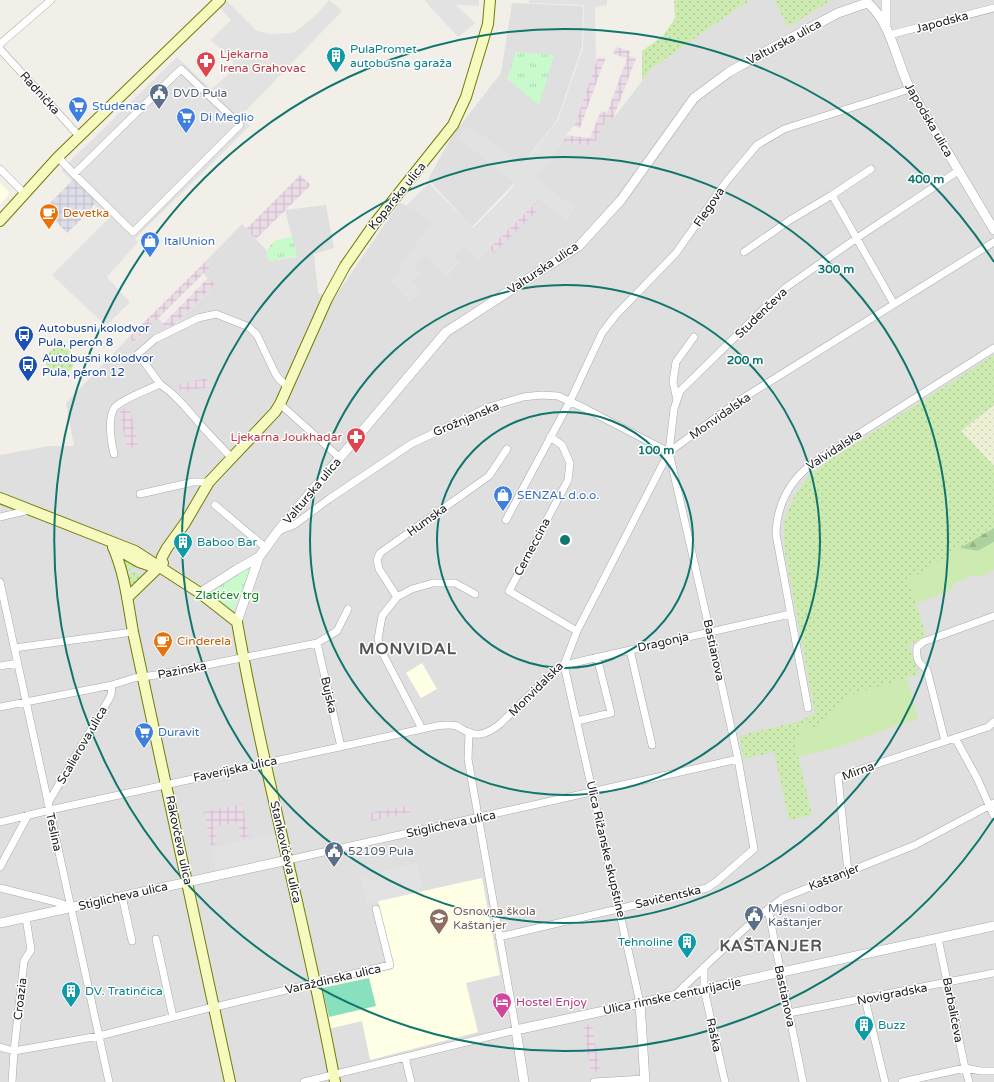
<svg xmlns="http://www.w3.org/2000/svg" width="994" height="1082" font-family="'Varela Round',sans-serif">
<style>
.residential{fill:#e0dfdf}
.industrial{fill:url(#industrial-grid)}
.education{fill:#ffffe5}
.farmland{fill:url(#farmland-dots)}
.grass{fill:url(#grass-dots)}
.forest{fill:url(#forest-firs)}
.park{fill:url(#park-tufts)}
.garden{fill:#cdebb0}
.pitch{fill:#88e0be}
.parking{fill:#e2e2e2}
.plaza{fill:url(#plaza-grid)}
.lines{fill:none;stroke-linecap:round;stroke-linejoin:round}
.minor-casing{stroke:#a9a9a9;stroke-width:8}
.tertiary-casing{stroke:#a9a9a9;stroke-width:10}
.secondary-casing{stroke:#707d05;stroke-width:12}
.minor{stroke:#fff;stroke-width:7}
.tertiary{stroke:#fff;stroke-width:9}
.secondary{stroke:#f7fabf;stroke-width:10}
.ring{fill:none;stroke:#0f766e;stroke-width:2}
.labels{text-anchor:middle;stroke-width:3;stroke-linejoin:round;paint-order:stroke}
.street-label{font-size:12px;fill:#222;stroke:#fff}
.culture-label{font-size:12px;fill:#0d838f;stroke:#fff;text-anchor:start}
.health-label{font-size:12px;fill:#be3a42;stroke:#fff;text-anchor:start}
.service-label{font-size:12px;fill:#4e5e75;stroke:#fff;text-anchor:start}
.shop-label{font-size:12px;fill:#366cbe;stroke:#fff;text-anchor:start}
.food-label{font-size:12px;fill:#c56008;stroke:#fff;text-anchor:start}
.transit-label{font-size:12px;fill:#164399;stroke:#fff;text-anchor:start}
.park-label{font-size:12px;fill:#0c8416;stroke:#fff}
.education-label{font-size:12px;fill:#785e54;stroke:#fff;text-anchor:start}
.hotel-label{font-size:12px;fill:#b23c85;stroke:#fff;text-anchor:start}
.district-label{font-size:16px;font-weight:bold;letter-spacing:1px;fill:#555;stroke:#fff}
.centre{fill:#0f766e;stroke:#fff;stroke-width:2}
.ring-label{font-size:12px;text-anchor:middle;font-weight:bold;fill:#0f766e;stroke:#fff;stroke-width:3;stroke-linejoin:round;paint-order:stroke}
</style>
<defs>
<pattern id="industrial-grid" width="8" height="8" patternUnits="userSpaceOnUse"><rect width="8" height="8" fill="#ebdbe8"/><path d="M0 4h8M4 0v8" fill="none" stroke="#c9bcc7"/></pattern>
<pattern id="farmland-dots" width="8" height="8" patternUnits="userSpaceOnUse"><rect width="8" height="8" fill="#eef0d5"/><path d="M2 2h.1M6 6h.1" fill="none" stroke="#ccceb7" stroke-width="1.8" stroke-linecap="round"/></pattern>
<pattern id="grass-dots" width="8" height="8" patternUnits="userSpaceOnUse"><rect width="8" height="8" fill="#cdebb0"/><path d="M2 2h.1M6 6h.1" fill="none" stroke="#b0c997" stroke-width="1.8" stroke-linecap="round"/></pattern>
<pattern id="forest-firs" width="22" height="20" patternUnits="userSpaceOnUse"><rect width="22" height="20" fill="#add19e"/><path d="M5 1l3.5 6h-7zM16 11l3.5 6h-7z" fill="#95b388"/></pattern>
<pattern id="park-tufts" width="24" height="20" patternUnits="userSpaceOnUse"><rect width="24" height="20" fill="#c8facc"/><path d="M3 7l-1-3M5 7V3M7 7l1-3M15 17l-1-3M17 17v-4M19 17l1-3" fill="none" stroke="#acd6af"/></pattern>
<pattern id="plaza-grid" width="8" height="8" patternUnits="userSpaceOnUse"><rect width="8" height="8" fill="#dddde8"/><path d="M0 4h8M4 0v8" fill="none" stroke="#bdbdc7"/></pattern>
</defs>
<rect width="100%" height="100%" fill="#f2efe9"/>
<!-- residential -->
<path class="residential" d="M750 0H774L788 26 832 0H994V1082H0V455L49 446H74L66 403 129 337 135 342 158 318 170 330 214 285 203 273 211 265 207 260 242 224 266 250 269 261 297 257 285 210 326 205 334 248 314 254 318 293 334 298 400 202 428 218 434 224 420 239 392 282 410 301 420 293 410 281 420 273 413 266 427 254 447 277 450 274 448 273 459 263 452 255 464 245 478 260 489 248 494 253 539 208 535 203 537 198 567 219 574 208 535 178 563 142 593 146 607 118 613 119 652 68Z
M512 3 583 6 582 47 557 120 519 169 514 183 472 227 428 179 452 136 501 73Z"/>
<!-- industrial -->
<path class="industrial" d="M616 47 630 51 629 56 636 58 613 119 607 118 593 146 563 142 566 135 590 138 601 111 607 113 627 58 613 54Z
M598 57 605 59 580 128 574 126Z
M300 175 311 185 256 239 246 229Z
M535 203 540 208 494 253 489 248Z
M207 260 212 265 134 342 129 337Z
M208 278 215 284 169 330 163 324Z
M207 378 209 387 181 392 179 384Z
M130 408 138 446 127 448 119 410Z
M242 804 249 837 241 839 238 822 214 827 217 844 211 845 204 812Z
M410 805 411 812 372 821 370 813Z
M592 1024 600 1071 591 1073 583 1026Z"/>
<!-- education -->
<path class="education" d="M0 183 10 193 0 204Z
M422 663 437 689 421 698 406 673Z
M482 878 500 975 466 983 478 1032 370 1060 362 1021 328 1029 319 986 393 969 378 901Z"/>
<!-- farmland -->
<path class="farmland" d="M994 405V466L961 431Z"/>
<!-- grass -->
<path class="grass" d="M675 0H750L652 68 642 81V51L663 36 675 18 674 1Z
M774 0H832L788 27Z
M46 361a14 14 0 1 1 28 0a14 14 0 1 1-28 0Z
M994 355V405L961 431 994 466V528L977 538 909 580 926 636 909 645 919 674 848 696 817 728 795 743 812 815 789 820 774 752 744 759 739 736 800 721 815 713 785 553 783 523 794 497 810 474 834 457Z
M125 558 135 563 134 567 127 572 122 560Z
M135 571 143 577 132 591 125 576Z"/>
<!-- forest -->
<path class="forest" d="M994 528V542L978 551 960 548Z"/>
<!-- park -->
<path class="park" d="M516 52 554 55 539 105 507 79Z
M292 237 297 256 269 261 266 250 276 240Z
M246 567 252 571 232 614 205 594Z"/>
<!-- garden -->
<path class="garden" d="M994 542V570L978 578 976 574 952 584 953 589 916 604 909 580 960 548 978 551Z
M907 678 918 719 895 726 841 746 798 757 795 743 804 725 817 728 848 696Z"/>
<!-- pitch -->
<path class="pitch" d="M369 978 376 1006 329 1017 322 988Z"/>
<!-- parking -->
<path class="parking" d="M226 0 257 31 269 34 293 33 303 26 318 13 329 0 342 11 240 117 250 126 135 239 138 242 107 277 130 302 106 326 52 275 108 219 61 170 177 57 211 89 230 73 233 61 211 40 231 20 219 7Z
M424 0H479V6L456 5 475 23 458 37Z
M529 0H607V5L595 7 596 62 574 126 566 135 563 142 536 178 575 208 566 219 537 198 535 203 478 260 463 245 452 255 459 263 448 272 450 274 447 277 427 254 414 266 420 273 410 281 420 293 410 301 392 282 420 239 434 224 428 218 406 206 429 183 473 228 507 194 515 183 458 138 468 125 523 165 558 120 583 48 584 5 529 3Z
M279 833 285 859 216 873 210 848Z
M417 863 423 891 366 904 360 876 367 875 369 881 380 878 379 872Z"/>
<!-- plaza -->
<path class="plaza" d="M77 176 98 198 88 213 67 233 44 209Z"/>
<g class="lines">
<!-- minor casing -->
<g class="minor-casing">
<path id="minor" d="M889 35 994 8
M0 44 51 0
M0 49 80 137
M58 157 74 174 181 69 240 125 133 232 74 174
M0 169 25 194
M871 169 832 195 894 304
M744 252 790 220 832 195
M160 384 138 354 155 339 198 318 216 314 249 327 257 335 275 373 279 379 287 386
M677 400 673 382 676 362 694 337
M280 404 340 458
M550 437 562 445 570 463 568 480 509 591 577 631
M114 454C111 442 107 418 115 407 121 400 151 388 160 384 177 396 186 408 199 423 210 435 220 446 231 457
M140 494 193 482H209
M215 505 266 548
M0 517 29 510
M506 520 570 401 602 333 615 316 676 253 726 182 757 145 784 129 910 89
M278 531 294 525 329 499 411 444 489 407 523 397 541 395 558 396 584 408 669 452
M0 582 109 1082
M397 597 379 569 377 560 380 553 489 476 507 449
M317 643 341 747
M14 648 133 632
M630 650 652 745
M0 666 18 663
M0 707 112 685 134 678 156 675 317 643 337 631 348 609
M808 708 776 534C777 504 789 481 813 463L994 348
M577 721 611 713 597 657
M422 729 381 650 378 639 382 616 397 597 412 589 433 583H455L475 594
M955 738 977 778 994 816
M945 741 927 670C917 662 916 659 917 647L923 642 994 616
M48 803 109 699 111 695 112 685
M0 822 50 810 422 729C433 727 445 723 457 726 461 728 464 731 468 732 480 738 491 731 500 724L557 668 564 665 577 631 669 452 740 400 994 242
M288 860 738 759
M0 867 28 815
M848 872 838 777 988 727 994 722
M0 888 60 903 71 908
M122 896 132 941
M768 909 803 1082
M499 937 707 888 716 882 754 849 738 759 710 632 669 452 674 409 680 391 785 288 857 238 958 171
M938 938 965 1068 969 1082
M156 939 173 1017
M704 967V989L725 1082
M675 995 739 934 759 916 783 898 915 845 994 803
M865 999 885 1082
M640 1003 564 665 790 614
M219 1006 390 965 376 909
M789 1013 994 973
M0 1047 14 1051 99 1036 209 1008
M405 1057 411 1082
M12 1082 14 1051 24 961 31 950 26 918
M304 1082 516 1030 468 759 469 733
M594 1082 644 1079
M902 1082 965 1068 981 1071H994"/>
</g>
<!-- tertiary casing -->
<g class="tertiary-casing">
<path id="tertiary" d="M869 4C892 25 896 61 910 89L994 230
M886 26V0
M200 593 236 570 259 557
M237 622 259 557 278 531 446 332 579 246 621 200 694 98 729 72 774 47 838 13 867 3
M0 923 288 860
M640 1003 645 1082
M524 1082 516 1030 994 926"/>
</g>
<!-- secondary casing -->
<g class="secondary-casing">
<path id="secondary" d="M0 221 58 157 220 0
M0 498 135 551 200 593 237 622C264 776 307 928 335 1082
M113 547C125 574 128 604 133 632L230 1082
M113 547 139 562 154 567
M160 566 162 557 167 548 185 523 209 482 275 412 280 404 327 299 345 266 375 223 453 125 466 97 478 57 488 24 490 0
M127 598 163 563"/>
</g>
<!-- minor -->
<use href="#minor" class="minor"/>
<!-- tertiary -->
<use href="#tertiary" class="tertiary"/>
<!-- secondary -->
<use href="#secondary" class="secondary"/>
</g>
<!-- distance rings -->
<g class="ring">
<circle cx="565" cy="540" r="128"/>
<circle cx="565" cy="540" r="255"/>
<circle cx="565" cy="540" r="383"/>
<path d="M994 818A511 511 0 1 1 994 262"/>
</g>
<!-- icons -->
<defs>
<g id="building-pin" transform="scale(1)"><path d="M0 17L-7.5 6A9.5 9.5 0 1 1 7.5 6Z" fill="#0f9aa8" stroke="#fff"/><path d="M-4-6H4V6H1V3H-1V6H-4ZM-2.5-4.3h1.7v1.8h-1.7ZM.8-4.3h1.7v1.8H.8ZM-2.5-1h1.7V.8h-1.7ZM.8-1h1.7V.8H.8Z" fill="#fff"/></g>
<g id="pharmacy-pin" transform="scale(1)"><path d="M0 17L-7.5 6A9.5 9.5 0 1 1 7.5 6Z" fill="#e0444e" stroke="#fff"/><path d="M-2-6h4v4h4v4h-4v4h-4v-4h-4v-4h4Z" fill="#fff"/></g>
<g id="civic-pin" transform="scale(1)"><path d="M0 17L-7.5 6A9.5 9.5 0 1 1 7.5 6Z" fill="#5c6f8a" stroke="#fff"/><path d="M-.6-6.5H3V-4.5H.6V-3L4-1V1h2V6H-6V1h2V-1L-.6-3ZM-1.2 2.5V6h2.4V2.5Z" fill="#fff"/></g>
<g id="supermarket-pin" transform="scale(1)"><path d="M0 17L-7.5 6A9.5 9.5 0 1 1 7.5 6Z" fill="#3f7fe0" stroke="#fff"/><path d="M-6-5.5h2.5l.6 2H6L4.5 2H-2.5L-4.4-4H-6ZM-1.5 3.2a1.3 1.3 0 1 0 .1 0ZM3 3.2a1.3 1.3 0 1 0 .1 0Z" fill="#fff"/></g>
<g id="cafe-pin" transform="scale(1)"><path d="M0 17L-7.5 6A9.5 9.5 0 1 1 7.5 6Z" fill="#e8710a" stroke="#fff"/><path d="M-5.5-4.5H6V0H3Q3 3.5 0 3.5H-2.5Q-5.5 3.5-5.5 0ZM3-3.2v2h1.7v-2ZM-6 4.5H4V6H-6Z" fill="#fff"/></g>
<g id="shop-pin" transform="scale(1)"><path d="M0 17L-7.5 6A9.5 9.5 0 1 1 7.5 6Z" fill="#3f7fe0" stroke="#fff"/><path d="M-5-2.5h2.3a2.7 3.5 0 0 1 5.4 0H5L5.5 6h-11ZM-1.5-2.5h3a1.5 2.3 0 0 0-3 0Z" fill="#fff"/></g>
<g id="bus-pin" transform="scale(1)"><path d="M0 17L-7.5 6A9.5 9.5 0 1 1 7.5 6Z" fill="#1a4fb4" stroke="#fff"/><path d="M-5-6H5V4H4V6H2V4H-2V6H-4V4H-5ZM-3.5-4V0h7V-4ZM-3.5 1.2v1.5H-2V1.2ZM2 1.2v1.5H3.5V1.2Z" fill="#fff"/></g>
<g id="school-pin" transform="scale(1)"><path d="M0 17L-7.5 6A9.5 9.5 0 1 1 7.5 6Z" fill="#8d6e63" stroke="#fff"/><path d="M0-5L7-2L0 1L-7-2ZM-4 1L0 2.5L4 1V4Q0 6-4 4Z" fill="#fff"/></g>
<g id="hotel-pin" transform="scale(1)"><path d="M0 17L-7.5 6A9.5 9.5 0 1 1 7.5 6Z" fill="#d1479c" stroke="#fff"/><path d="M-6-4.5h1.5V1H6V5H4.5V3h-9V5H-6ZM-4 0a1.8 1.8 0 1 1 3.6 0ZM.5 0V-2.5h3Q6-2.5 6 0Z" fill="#fff"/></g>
</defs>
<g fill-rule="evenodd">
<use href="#building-pin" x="336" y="56"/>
<use href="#pharmacy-pin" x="206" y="61"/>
<use href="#civic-pin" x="159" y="93"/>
<use href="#supermarket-pin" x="78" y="106"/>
<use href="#supermarket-pin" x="186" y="117"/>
<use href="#cafe-pin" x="49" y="213"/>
<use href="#shop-pin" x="150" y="241"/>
<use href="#bus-pin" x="24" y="335"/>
<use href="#bus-pin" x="28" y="365"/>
<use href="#pharmacy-pin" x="356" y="437"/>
<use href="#shop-pin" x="503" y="495"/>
<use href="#building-pin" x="183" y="542"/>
<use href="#cafe-pin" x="163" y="641"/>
<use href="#supermarket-pin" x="144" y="732"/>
<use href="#civic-pin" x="334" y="851"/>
<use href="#civic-pin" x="754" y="915"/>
<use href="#school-pin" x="439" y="918"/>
<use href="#building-pin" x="687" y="942"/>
<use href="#building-pin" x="71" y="991"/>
<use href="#hotel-pin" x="502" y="1002"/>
<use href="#building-pin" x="864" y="1025"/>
</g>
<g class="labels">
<!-- street labels -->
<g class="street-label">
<text transform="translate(942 22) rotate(-15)" y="4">Japodska</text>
<text transform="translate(784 42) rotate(-28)" y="4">Valturska ulica</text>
<text transform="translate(40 93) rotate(48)" y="4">Radnička</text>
<text transform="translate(929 120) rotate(60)" y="4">Japodska ulica</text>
<text transform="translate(397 196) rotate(-51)" y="4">Koparska ulica</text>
<text transform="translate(709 207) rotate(-56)" y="4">Flegova</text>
<text transform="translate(543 268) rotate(-34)" y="4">Valturska ulica</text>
<text transform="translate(761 313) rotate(-44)" y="4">Studenčeva</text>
<text transform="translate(720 416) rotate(-35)" y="4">Monvidalska</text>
<text transform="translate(466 419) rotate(-23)" y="4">Grožnjanska</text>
<text transform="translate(834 450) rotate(-33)" y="4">Valvidalska</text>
<text transform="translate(312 491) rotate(-50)" y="4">Valturska ulica</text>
<text transform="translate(427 520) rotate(-36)" y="4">Humska</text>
<text transform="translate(532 547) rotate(-62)" y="4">Cerneccina</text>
<text transform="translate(663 642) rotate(-13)" y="4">Dragonja</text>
<text transform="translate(714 650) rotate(78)" y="4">Bastianova</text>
<text transform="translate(182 670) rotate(-11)" y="4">Pazinska</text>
<text transform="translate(536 689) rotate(-45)" y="4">Monvidalska</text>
<text transform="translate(329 695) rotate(77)" y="4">Bujska</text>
<text transform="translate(82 745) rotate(-60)" y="4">Scalierova ulica</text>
<text transform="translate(235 769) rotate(-12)" y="4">Faverijska ulica</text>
<text transform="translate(858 771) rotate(-20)" y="4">Mirna</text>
<text transform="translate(451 824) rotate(-12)" y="4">Stiglicheva ulica</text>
<text transform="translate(54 832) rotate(78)" y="4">Teslina</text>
<text transform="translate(179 840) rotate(78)" y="4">Rakovčeva ulica</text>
<text transform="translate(606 849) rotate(77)" y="4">Ulica Rižanske skupštine</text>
<text transform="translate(286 852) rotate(77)" y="4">Stankovićeva ulica</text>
<text transform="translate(834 877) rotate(-22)" y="4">Kaštanjer</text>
<text transform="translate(123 896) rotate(-13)" y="4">Stiglicheva ulica</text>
<text transform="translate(668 897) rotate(-13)" y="4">Savičentska</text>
<text transform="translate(333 979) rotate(-13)" y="4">Varaždinska ulica</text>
<text transform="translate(892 994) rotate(-11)" y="4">Novigradska</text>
<text transform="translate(672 996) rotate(-12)" y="4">Ulica rimske centurijacije</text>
<text transform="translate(785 996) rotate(78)" y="4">Bastianova</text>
<text transform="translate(20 999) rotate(-83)" y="4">Croazia</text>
<text transform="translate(953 1010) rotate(79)" y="4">Barbalićeva</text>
<text transform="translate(714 1035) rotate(78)" y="4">Raška</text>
</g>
<!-- culture labels -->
<g class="culture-label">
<text x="350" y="53">PulaPromet<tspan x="350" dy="14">autobusna garaža</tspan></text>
<text x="197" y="546">Baboo Bar</text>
<text x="673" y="946" text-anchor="end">Tehnoline</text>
<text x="85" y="995">DV. Tratinčica</text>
<text x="878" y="1029">Buzz</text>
</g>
<!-- health labels -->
<g class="health-label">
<text x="220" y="58">Ljekarna<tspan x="220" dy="14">Irena Grahovac</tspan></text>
<text x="342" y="441" text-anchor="end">Ljekarna Joukhadar</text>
</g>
<!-- service labels -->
<g class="service-label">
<text x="173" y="97">DVD Pula</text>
<text x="348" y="855">52109 Pula</text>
<text x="768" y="912">Mjesni odbor<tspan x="768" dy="14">Kaštanjer</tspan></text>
</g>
<!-- shop labels -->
<g class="shop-label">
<text x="92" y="110">Studenac</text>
<text x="200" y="121">Di Meglio</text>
<text x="164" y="245">ItalUnion</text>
<text x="517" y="499">SENZAL d.o.o.</text>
<text x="158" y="736">Duravit</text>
</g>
<!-- food labels -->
<g class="food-label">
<text x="63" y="217">Devetka</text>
<text x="177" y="645">Cinderela</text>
</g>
<!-- transit labels -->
<g class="transit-label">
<text x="38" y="332">Autobusni kolodvor<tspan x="38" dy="14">Pula, peron 8</tspan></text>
<text x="42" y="362">Autobusni kolodvor<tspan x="42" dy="14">Pula, peron 12</tspan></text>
</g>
<!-- park labels -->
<g class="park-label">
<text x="227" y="599">Zlatićev trg</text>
</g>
<!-- education labels -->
<g class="education-label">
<text x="453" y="915">Osnovna škola<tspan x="453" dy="14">Kaštanjer</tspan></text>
</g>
<!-- hotel labels -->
<g class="hotel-label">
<text x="516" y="1006">Hostel Enjoy</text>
</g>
<!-- district labels -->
<g class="district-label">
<text x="408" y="654">MONVIDAL</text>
<text x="771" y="951">KAŠTANJER</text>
</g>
</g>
<circle cx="565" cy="540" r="6" class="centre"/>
<g class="ring-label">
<text x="926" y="183">400 m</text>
<text x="836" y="273">300 m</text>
<text x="745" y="364">200 m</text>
<text x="656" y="454">100 m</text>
</g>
</svg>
